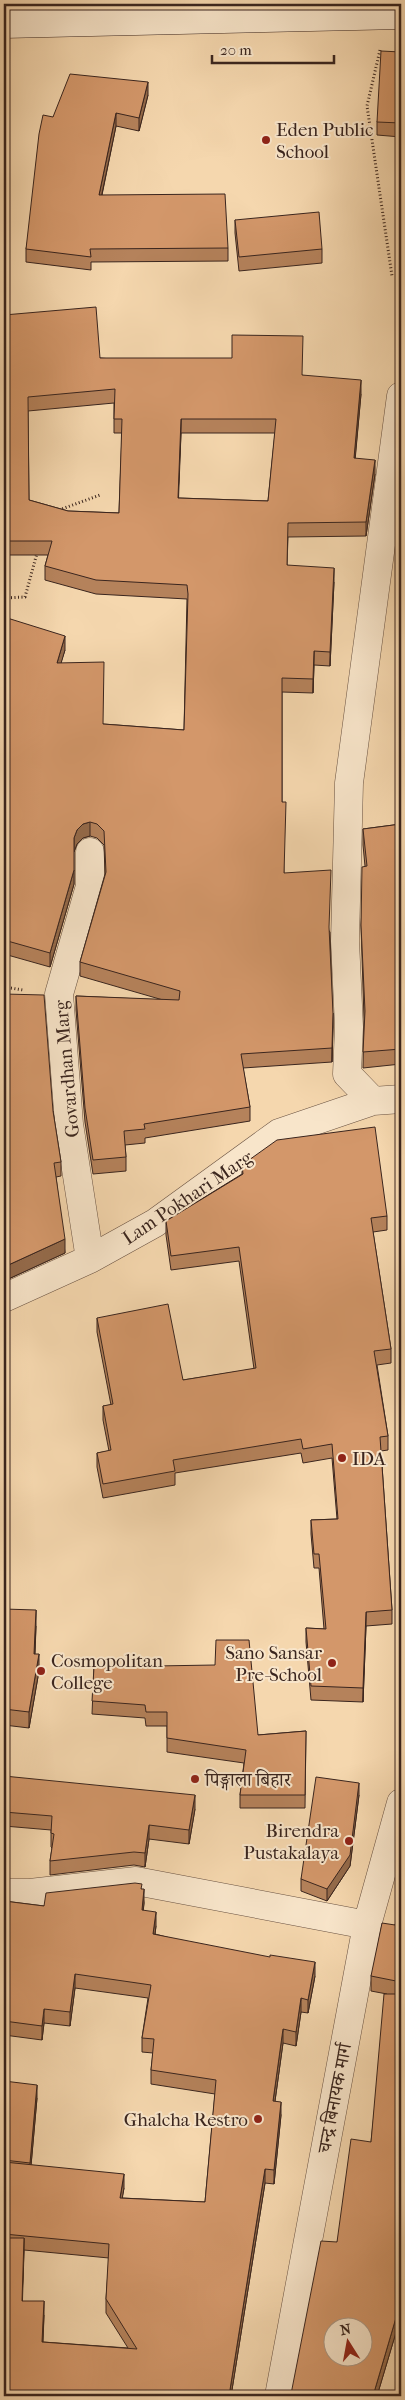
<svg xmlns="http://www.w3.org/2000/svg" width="405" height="2400" font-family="'IM FELL French Canon','Noto Serif Devanagari',serif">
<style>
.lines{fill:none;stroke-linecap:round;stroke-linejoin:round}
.street-casing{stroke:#695242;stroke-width:29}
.secondary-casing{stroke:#3a251e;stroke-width:29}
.path{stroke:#3a251e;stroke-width:3;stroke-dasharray:1 2.5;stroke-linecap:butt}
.street{stroke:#f8e5ca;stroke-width:28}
.secondary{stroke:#f8e5ca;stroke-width:28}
.wall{fill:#b5825b;stroke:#3a251e;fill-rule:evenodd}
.shaded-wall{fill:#946a4a;stroke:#3a251e}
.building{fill:#d3976a;stroke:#3a251e;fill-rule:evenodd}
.poi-dot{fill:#8f2418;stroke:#f8e5ca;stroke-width:2}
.labels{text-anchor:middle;stroke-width:4;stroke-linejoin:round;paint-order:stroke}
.poi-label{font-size:19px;fill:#3a251e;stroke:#f8e5ca;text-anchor:start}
.street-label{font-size:19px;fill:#3a251e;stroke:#f8e5ca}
</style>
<rect width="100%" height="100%" fill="#f5d7ae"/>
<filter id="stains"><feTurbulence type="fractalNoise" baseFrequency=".004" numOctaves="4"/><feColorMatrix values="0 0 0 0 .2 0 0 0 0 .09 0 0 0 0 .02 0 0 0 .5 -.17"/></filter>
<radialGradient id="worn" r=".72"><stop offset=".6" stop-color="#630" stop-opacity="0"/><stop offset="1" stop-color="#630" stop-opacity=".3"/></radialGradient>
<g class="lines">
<!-- street casing -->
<g class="street-casing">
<path id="street" d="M373 1101 347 1074 349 1027 345 941 349 783 401 396
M90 1259 69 1124 59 994 90 886V852
M4 1298 90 1259 155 1223 279 1133 373 1101 401 1099
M4 1893H30L136 1881 367 1925
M279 2396 367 1925 401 1803"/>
</g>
<!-- secondary casing -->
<g class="secondary-casing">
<path id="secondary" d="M4 24 401 15"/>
</g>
<!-- path -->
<path class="path" d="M380 50 367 106 392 276
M59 510 100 495
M4 598 25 597 37 553
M4 987 23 990"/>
<!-- street -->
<use href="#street" class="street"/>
<!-- secondary -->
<use href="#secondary" class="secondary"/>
</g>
<!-- wall -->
<path class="wall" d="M88 4H136L135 5 96 6Z
M401 52V137L377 135V122Z
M148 95 139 131 116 126 102 195 228 248V261L91 262V270L26 262V249L53 117Z
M235 220 322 249V263L239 271 235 233Z
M4 315 100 358 302 375 361 394 355 458 375 474 366 536 288 537 287 565 334 582 330 666 314 665 313 693 282 692V802L284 873 330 932 333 1027 332 1062 243 1068 250 1107V1121L145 1138V1143L125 1145 126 1157V1171L93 1174 85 1122 76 1010V996L163 1000 80 976V962L105 874 104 845 97 838 90 836 83 838 77 844 74 852V884L50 967 4 954V617L65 650 61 662 103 724 184 730 187 599 96 594 45 580V566L48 555H4ZM114 403V433H122L119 513 68 511 29 500 28 411ZM181 433H275L268 501 178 498Z
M401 498V535H398V521Z
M401 573V620H396V606Z
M401 824V1064L363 1068 364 1019 361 925 365 866 363 845V829Z
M53 1111 61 1162V1176L56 1177 65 1253 4 1281Z
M242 1165 387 1216V1230L373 1232 391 1349V1363L377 1365 388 1436V1450L381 1451 392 1610V1624L366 1626 363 1702 311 1700 306 1642V1628L324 1629 319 1568H314L311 1534V1520L337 1519 332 1458 303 1463 301 1453 175 1473V1485L103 1498 97 1467V1453L109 1451 103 1420V1406L111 1405 97 1332V1318L183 1380 254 1369 239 1261 171 1270 166 1235V1221L242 1174Z
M4 1609 36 1626 35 1654 39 1671 29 1728 4 1725Z
M94 1667 258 1735 306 1731 305 1808H240V1795L244 1763 167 1752V1726H146L145 1718 92 1714Z
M4 1776 195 1809 189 1844 149 1839 145 1867 134 1865 50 1875V1861L52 1848 51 1847V1830L4 1826Z
M359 1795 350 1866 327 1901 301 1891V1879Z
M142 1889 144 1903 143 1911 156 1926 155 1934 315 1976 308 2013 301 2012 296 2046 283 2043 275 2101 281 2115 274 2184 265 2183 231 2396H4V2081L37 2098 31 2165 124 2188 122 2198 205 2202 215 2094 151 2084V2070L153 2053 142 2052V2038L148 1998 75 1988 70 2026 44 2023 42 2040 4 2035V1901L44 1906ZM24 2250 109 2258 106 2299V2313L128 2348 43 2342 44 2315 22 2301Z
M401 1907V2319H400L377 2396H291L337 2242 371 2142 387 1994 371 1991V1976L395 1925Z"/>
<!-- shaded-wall -->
<path class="shaded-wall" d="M148 82V95L139 131V118Z
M116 113V126L99 208V195Z
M361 380V394L354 472V458Z
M181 419V433L178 512V498Z
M375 460V474L366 536V522Z
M334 568V582L330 666V652Z
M65 636V650L57 677V663Z
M314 651V665L313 693V679Z
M90 822V836L83 838 77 844 74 852V838L77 830 83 824Z
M74 870V884L50 967V953Z
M333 1013V1027L332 1062V1048Z
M65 1239V1253L4 1281V1267Z
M36 1610V1626L34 1670V1654Z
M366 1612V1626L363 1702V1688Z
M39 1654V1671L29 1728V1712Z
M359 1783V1795L350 1866 327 1901V1889Z
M195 1795V1809L189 1844V1830Z
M149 1825V1839L145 1867V1853Z
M144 1889V1903L142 1924V1910Z
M156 1912V1926L153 1948V1934Z
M315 1962V1976L308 2013V2000Z
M75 1974V1988L70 2026V2012Z
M301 1998V2012L296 2046V2032Z
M44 2009V2023L42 2040V2026Z
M283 2029V2043L273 2115V2101Z
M37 2085V2098L30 2177V2163Z
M281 2102V2115L274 2184V2170Z
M265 2169V2183L231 2396H229Z
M124 2174V2188L120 2212V2198Z
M24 2238V2252L22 2315V2301Z
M44 2301V2315L42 2356V2342Z
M400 2304V2319L377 2396H373Z"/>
<!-- building -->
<path class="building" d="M381 51 401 52V123L377 122Z
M70 74 148 82 139 118 116 113 99 195 225 194 228 248 90 249 91 257 26 249 39 134 43 115 53 117Z
M319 212 322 249 239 257 235 220Z
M96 307 100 358H232V335L303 336 302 375 361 380 354 458 375 460 366 522 288 523 287 565 334 568 330 652 314 651 313 679 282 678V802H286L284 873 331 870 329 927 333 1013 332 1048 241 1054 250 1107 144 1124 145 1129 124 1131 126 1157 93 1160 85 1108 76 996 179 1000 180 991 80 962 106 872 104 831 97 824 90 822 83 824 77 830 74 838V870L50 953 4 940V617L65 636 57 663 104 662 103 724 184 730 188 594 187 585 96 580 45 566 52 541H4V315ZM115 389 114 419H122L119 513 68 511 29 500 28 397ZM181 419H276L268 501 178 498Z
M401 498V521H398Z
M398 573H401V607L396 606Z
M401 824V1049L363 1052 365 1011 361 925 362 867 367 866 363 829Z
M4 994 44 995 53 1111 61 1162 54 1163 65 1239 4 1267Z
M375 1127 387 1216 371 1218 391 1349 374 1351 388 1436 380 1437 392 1610 366 1612 363 1688 311 1686 306 1628 326 1629 319 1554H314L311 1520 338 1519 332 1444 303 1449 301 1439 173 1460 175 1471 103 1484 97 1453 111 1450 103 1406 113 1404 97 1318 168 1304 183 1380 256 1368 239 1247 171 1256 166 1221 243 1174 242 1165 277 1140Z
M4 1609 36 1610 34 1654H39L29 1712 4 1709Z
M216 1640H249L258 1735 306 1731 305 1795H240L246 1750 167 1738V1712H146L145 1705 92 1701 94 1667 215 1665Z
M4 1776 195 1795 189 1830 149 1825 145 1853 134 1852 50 1861 54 1834 51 1833 52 1816 4 1812Z
M316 1777 359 1783 350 1855 327 1889 301 1879Z
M135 1883 142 1884 141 1889H144L142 1910 156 1912 153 1934 270 1957V1955L315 1962 308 2000 301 1998 296 2032 283 2029 273 2101 281 2102 274 2170 265 2169 229 2396H4V2238H24L22 2301H44L42 2342 137 2349 106 2299 109 2244 4 2234V2162L124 2174 120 2198 205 2202 216 2080 151 2070 154 2039 142 2038 151 1985 75 1974 70 2012 44 2009 42 2026 4 2021V1901L44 1906 46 1893Z
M401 1907V1982L371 1976 382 1923 395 1925Z
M384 1994H401V2304H400L373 2396H291L292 2389 321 2241 337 2242 351 2139 371 2142ZM332 2328H362V2358H332Z
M4 2081 37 2085 30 2163 4 2160Z"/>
<!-- markers -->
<g class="poi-dot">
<circle cx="266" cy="140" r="5"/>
<circle cx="342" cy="1458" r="5"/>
<circle cx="332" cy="1663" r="5"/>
<circle cx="41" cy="1671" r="5"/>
<circle cx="195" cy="1779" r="5"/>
<circle cx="349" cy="1841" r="5"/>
<circle cx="258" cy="2119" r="5"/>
</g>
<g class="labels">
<!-- poi labels -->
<g class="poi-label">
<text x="276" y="136">Eden Public<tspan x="276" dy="22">School</tspan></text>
<text x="352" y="1465">IDA</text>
<text x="322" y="1659" text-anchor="end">Sano Sansar<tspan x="322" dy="22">Pre-School</tspan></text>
<text x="51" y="1667">Cosmopolitan<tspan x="51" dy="22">College</tspan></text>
<text x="205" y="1786">पिङ्गाला बिहार</text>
<text x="339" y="1837" text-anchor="end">Birendra<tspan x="339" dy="22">Pustakalaya</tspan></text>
<text x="248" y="2126" text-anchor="end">Ghalcha Restro</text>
</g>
<!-- street labels -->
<g class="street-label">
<text transform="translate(66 1069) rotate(-95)" y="7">Govardhan Marg</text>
<text transform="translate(187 1197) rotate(-34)" y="7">Lam Pokhari Marg</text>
<text transform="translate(334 2098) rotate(-79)" y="7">चन्द्र बिनायक मार्ग</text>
</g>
</g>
<!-- margin -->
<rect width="405" height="2400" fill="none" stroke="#f5d7ae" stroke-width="20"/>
<rect x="5" y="5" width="395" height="2390" fill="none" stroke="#3a251e" stroke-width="2.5"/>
<rect x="10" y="10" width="385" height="2380" fill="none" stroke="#3a251e"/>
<!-- north arrow -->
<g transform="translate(348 2342) rotate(349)"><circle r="24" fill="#f8e5ca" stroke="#ac9885"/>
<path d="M0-4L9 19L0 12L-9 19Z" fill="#8f2418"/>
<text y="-8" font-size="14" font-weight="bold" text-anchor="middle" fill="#3a251e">N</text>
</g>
<!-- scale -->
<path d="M212 55v8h122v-8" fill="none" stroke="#3a251e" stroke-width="2.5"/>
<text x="220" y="55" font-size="15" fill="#3a251e" stroke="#f8e5ca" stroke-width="4" paint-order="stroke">20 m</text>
<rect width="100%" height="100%" filter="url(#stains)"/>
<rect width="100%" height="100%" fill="url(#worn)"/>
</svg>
